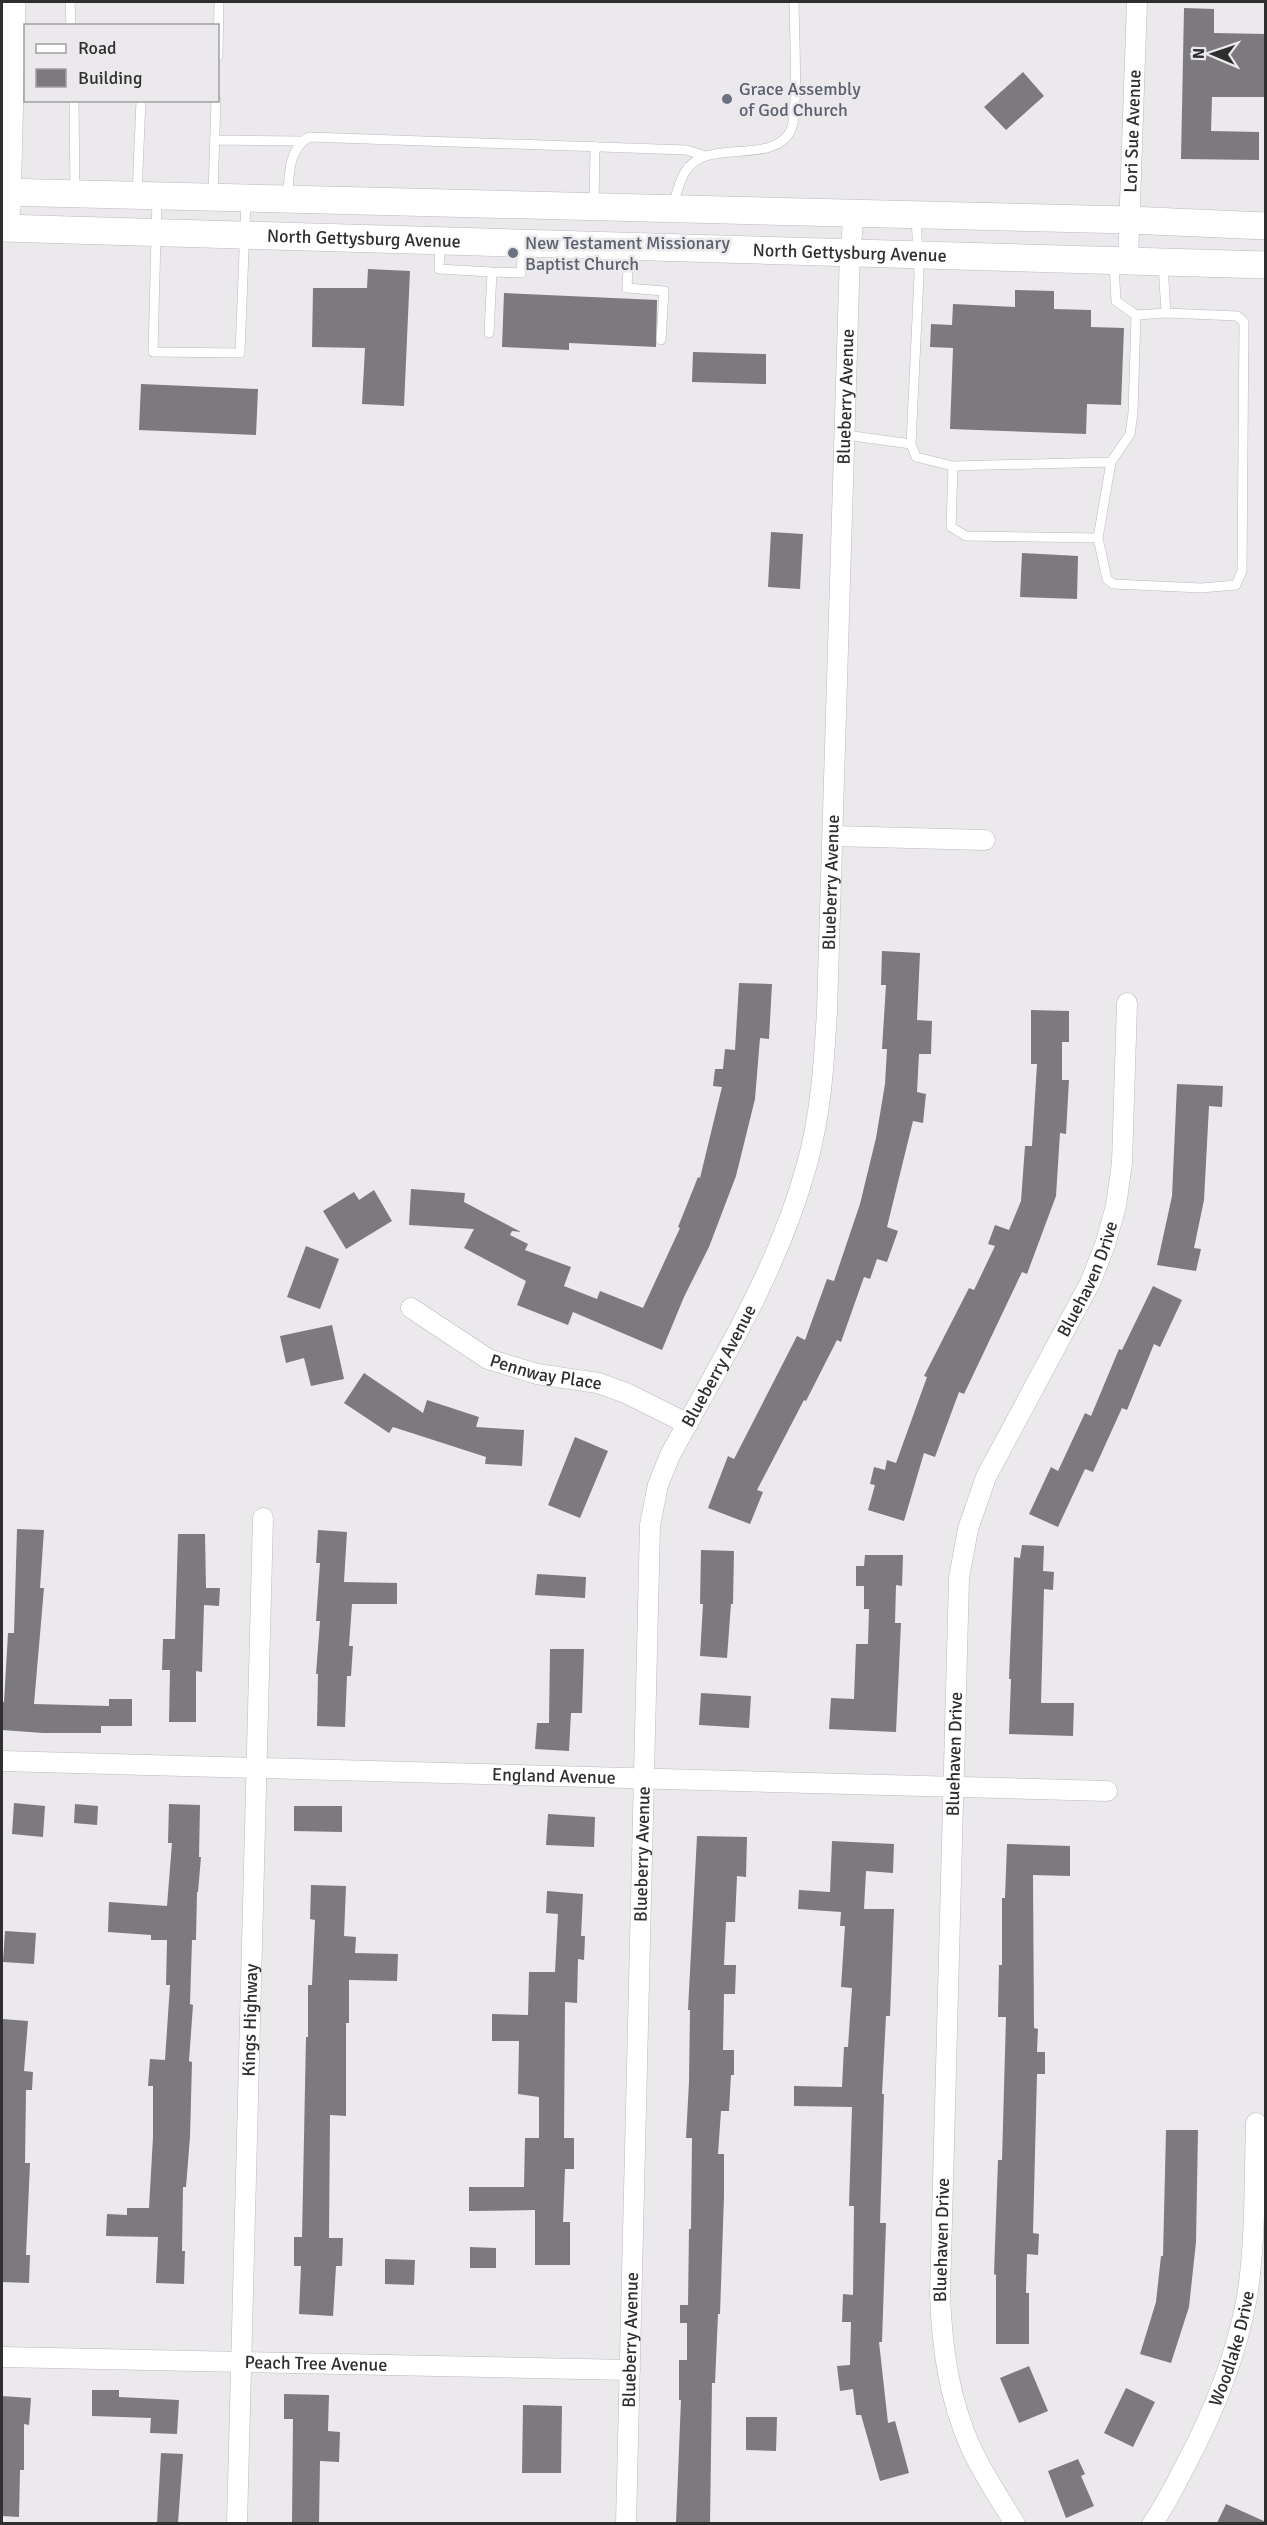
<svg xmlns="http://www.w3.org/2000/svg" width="1267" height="2525" font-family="Signika,sans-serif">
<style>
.building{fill:#7c7a7e}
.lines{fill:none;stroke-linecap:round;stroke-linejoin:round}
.lane-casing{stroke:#bbb9bd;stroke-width:10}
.street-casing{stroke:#bbb9bd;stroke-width:21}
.secondary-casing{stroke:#bbb9bd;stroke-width:28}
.lane{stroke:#fff;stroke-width:9}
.street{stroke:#fff;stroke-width:20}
.secondary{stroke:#fff;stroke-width:27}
.worship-dot{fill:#6b7280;stroke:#ebe9ec;stroke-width:2}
.labels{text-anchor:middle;stroke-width:5;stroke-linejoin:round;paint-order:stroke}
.worship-label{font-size:18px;fill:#5b616d;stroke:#ebe9ec;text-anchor:start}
.street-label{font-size:18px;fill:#2f2f30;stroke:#ebe9ec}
</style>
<rect width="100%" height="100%" fill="#ebe9ec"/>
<!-- building -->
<path class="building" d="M1184 8 1214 9V33L1266 34V97H1212L1211 131 1259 132V160L1181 159Z
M1023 72 1044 96 1006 130 984 107Z
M368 269 410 271 404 406 362 404 365 348 312 347 313 288H367Z
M1015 290 1054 291V309L1091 310V327L1124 328 1121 405 1087 404 1086 434 950 429 953 348 930 347 931 324 952 325 953 304 1015 307Z
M504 293 657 300 656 347 569 343V350L502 347Z
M693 352 766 354V384L692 382Z
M141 384 258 389 256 435 139 430Z
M771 532 803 534 800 589 768 587Z
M1022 553 1078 556 1077 599 1020 597Z
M882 951 920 953 917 1020 932 1021 931 1054H919L917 1092 926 1094 923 1123 913 1121 887 1227 898 1231 887 1262 877 1259 870 1279 864 1277 841 1342 837 1340 806 1401 804 1400 757 1490 763 1492 750 1524 708 1508 728 1456 734 1459 797 1336 805 1340 827 1279 834 1281 860 1204 876 1138 885 1084 887 1049H882L886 985H881Z
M739 983 772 984 769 1039 760 1038 755 1099 736 1176 709 1247 684 1297 662 1350 573 1312 568 1325 517 1305 526 1281 464 1248 474 1229 409 1225 411 1189 465 1193 464 1202 521 1232 512 1231 510 1235 528 1244 525 1250 571 1267 564 1286 597 1299 600 1291 643 1308 680 1228 678 1227 698 1177 700 1178 722 1087 713 1086 715 1069H723L725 1049 735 1050Z
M1031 1010 1069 1011V1042H1062V1080H1069L1066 1134 1060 1133 1056 1196 1027 1274 1022 1272 964 1394 959 1392 935 1457 924 1453 904 1521 868 1510 875 1485 870 1484 874 1467 885 1470 887 1460 896 1463 927 1377 924 1376 969 1288 974 1290 995 1246 988 1244 995 1225 1009 1230 1021 1201 1025 1146H1032L1037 1064H1031Z
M1177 1084 1223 1086 1222 1107 1209 1106 1204 1200 1194 1248 1201 1249 1196 1271 1157 1265 1172 1196Z
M374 1190 392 1221 346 1249 323 1211 354 1192 359 1200Z
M306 1246 339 1259 320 1309 287 1297Z
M1153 1286 1182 1300 1160 1347 1154 1344 1127 1410 1122 1408 1093 1472 1085 1469 1058 1527 1029 1514 1051 1467 1058 1471 1085 1413 1091 1416 1119 1349 1122 1350Z
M332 1325 344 1379 311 1386 304 1358 286 1363 280 1336Z
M364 1373 423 1413 427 1400 479 1417 476 1427 524 1430 522 1466 485 1464 486 1457 393 1427 389 1433 344 1403Z
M575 1437 608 1451 580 1518 548 1505Z
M17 1529 44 1530 40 1588H44L34 1704 109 1706V1699H132V1726H101V1733H43L2 1730V1702H4L8 1633H14Z
M318 1530 347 1532 344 1582 397 1583V1604H352L349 1646H353L351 1676H347L345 1727 317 1726 318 1674H316L320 1621H316L320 1563H316Z
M178 1534H205L206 1588H220L219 1606 204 1605 202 1672 196 1671V1722H169L170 1670H162L163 1639H175Z
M1022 1545 1044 1546 1043 1571 1054 1572 1053 1590 1044 1589 1041 1703H1074L1073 1736 1009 1734 1011 1679H1009L1014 1557 1020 1558Z
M701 1550 734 1551 733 1604H731L727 1658 700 1656 703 1604H700Z
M865 1555H903L902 1586 896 1585 895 1623H901L896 1732 829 1729 831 1698 854 1699 856 1644H868L869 1609H864V1586H856V1566H864Z
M537 1574 586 1577 585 1598 535 1595Z
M550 1649H584L582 1713H571L569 1751 535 1749 537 1723H549Z
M701 1693 751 1696 749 1728 699 1725Z
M14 1803 45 1806 43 1837 12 1834Z
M75 1804 98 1806 97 1825 74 1823Z
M169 1804 200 1805 199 1857H201L198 1892H197L196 1940H192L190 2004 193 2005 189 2061 192 2062 190 2137 186 2187H183L182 2251H185L184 2284 156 2283 158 2237 106 2236 107 2214 127 2215V2208H149L153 2137V2086H148L150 2059 165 2060 170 1985H166L167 1940H151V1935L108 1932 109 1902 167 1906 172 1843H168Z
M294 1806H342V1832L294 1831Z
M548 1814 595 1817 594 1847 546 1845Z
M697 1836 747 1837 746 1877 737 1876 735 1922H726L724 1965H736L735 1994H724L723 2050H734V2075H731L729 2111H721L718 2154H724V2196L720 2314H718L715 2383H712L710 2523H676L681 2400H679V2360H687V2323H680V2305H688L689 2229H691L692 2138H686L689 2082 690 2010H688Z
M832 1841 894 1844 893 1873 866 1871 864 1909H894L890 2016H886L882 2094H884L880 2223H886L882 2342H879L888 2423 895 2421 909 2473 880 2481 861 2415H856L853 2389 840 2391 837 2366 850 2365 851 2322H842L843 2294 853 2295 854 2206H849L852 2107 794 2106V2086L842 2087 844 2047H848L852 1988 841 1987 845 1926H840L841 1912 798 1909 799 1890 830 1892Z
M1007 1844 1070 1846V1876L1033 1875 1034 2028 1038 2029 1037 2052H1045V2074H1037L1033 2233 1039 2234 1038 2255 1027 2254 1026 2293H1029V2344H996V2275L994 2274 998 2160H1002L1006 2017H998L999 1965H1002V1898H1005Z
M311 1885 346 1886 344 1936 356 1937 355 1953 398 1954 397 1981 349 1980V2023H346V2116L330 2115 329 2238H343L342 2266H336L333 2316 299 2314 301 2266H294V2237H302L306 2037H308V1985H312L315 1920 310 1919Z
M547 1891 583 1894 581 1936H585L584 1960 578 1959 577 2003 565 2002 564 2138H574V2169H565L563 2222H570V2265H535V2210L469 2211V2187H524L525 2138H539V2097L518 2094 519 2041H492V2014L528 2015 529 1972H555L558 1914 546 1913Z
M5 1931 36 1933 34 1964 3 1962Z
M3 2019 28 2021 24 2071 33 2072 32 2090H26L25 2163H30L26 2255H30L29 2283 2 2282Z
M1166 2130H1198L1196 2242 1189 2307 1171 2363 1140 2354 1156 2302 1161 2256H1163Z
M470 2247 496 2248V2268H470Z
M385 2259 415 2260 414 2285 385 2284Z
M1029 2366 1048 2411 1019 2423 1000 2378Z
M1126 2388 1155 2402 1133 2447 1104 2433Z
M92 2390H119V2397L179 2400 177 2434 150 2433 151 2418 92 2416Z
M284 2394 329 2395 328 2431 340 2432 339 2462 320 2461 319 2523H292L293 2419H284Z
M2 2396 31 2398 29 2425 24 2424V2470H20L19 2517 2 2516Z
M523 2405 562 2406 561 2473H522Z
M746 2417H777L776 2451 746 2450Z
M161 2453 183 2454 178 2523H157Z
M1078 2459 1085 2474 1081 2476 1094 2506 1066 2518 1048 2471Z
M1226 2504 1266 2522V2523H1217Z"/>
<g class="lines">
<!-- lane casing -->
<g class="lane-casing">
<path id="lane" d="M70 2 71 26
M218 56 219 2
M74 100 75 193
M215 140 301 141
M137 194 141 100
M213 194 216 100
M288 197C289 175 288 149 309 137L686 150 706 156
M157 199 153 352 240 353 246 200
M594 205 595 146
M672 207C676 196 679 182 685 172 706 136 773 167 791 130 799 112 794 26 794 2
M916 216 919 276 911 444 916 457 953 466 1111 462
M440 244 439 269 492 272
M629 248 627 288 664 291 661 340
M1114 264 1116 301 1136 315 1133 413 1130 434 1111 462 1098 538 1107 579 1113 584 1201 588 1236 585 1242 571 1244 322 1237 316 1166 313 1163 264
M1136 315 1166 313
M489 333 492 272 521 273 523 245
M846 435 911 444
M953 466 951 527 966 536 1098 538"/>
</g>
<!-- street casing -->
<g class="street-casing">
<g id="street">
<path id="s1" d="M1128 260 1137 2"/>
<path d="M833 836 985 840"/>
<path id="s2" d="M411 1308 488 1359 537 1374 598 1383 626 1393 688 1424"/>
<path id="s3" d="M2 1761 1107 1791"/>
<path id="s4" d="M2 2357 630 2370"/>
<path id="s5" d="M237 2524 263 1518"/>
<path id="s6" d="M626 2524 650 1525 658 1485 670 1455C721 1362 779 1268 807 1164 821 1114 824 1063 827 1011L850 252 854 214"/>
<path id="s7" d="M1015 2524C1000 2499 983 2474 971 2448 949 2399 942 2348 940 2295L959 1578 968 1529 986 1477 1090 1283 1105 1245 1116 1206 1122 1163 1127 1003"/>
<path id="s8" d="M1152 2524C1165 2506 1174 2487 1184 2468 1213 2414 1236 2358 1247 2297 1256 2240 1254 2181 1256 2123"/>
</g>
</g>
<!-- secondary casing -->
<g class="secondary-casing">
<g id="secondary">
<path d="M2 192 1129 220 1266 226"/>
<path d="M7 209 12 2"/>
<path id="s9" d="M2 228 1266 265"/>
</g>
</g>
<!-- lane -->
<use href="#lane" class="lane"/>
<!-- street -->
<use href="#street" class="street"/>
<!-- secondary -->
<use href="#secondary" class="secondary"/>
</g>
<!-- markers -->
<g class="worship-dot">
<circle cx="727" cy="99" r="6"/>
<circle cx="513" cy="253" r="6"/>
</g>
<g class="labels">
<!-- worship labels -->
<g class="worship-label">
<text x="739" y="95">Grace Assembly<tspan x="739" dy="21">of God Church</tspan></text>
<text x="525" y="249">New Testament Missionary<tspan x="525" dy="21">Baptist Church</tspan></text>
</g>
<!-- street labels -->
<g class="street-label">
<text dy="6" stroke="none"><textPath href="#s1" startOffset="129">Lori Sue Avenue</textPath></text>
<text dy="6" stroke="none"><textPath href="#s9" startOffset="362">North Gettysburg Avenue</textPath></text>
<text dy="6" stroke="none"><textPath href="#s9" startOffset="848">North Gettysburg Avenue</textPath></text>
<text dy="6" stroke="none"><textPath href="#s6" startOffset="2164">Blueberry Avenue</textPath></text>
<text dy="6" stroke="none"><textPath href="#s6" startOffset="1678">Blueberry Avenue</textPath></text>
<text dy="6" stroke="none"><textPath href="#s7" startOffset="1290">Bluehaven Drive</textPath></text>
<text dy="6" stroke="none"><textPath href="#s6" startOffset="1174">Blueberry Avenue</textPath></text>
<text dy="6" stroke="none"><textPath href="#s2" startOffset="152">Pennway Place</textPath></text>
<text dy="6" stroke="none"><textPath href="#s7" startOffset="786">Bluehaven Drive</textPath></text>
<text dy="6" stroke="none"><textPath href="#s3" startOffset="552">England Avenue</textPath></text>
<text dy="6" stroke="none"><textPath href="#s6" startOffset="670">Blueberry Avenue</textPath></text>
<text dy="6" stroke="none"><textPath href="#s5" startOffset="504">Kings Highway</textPath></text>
<text dy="6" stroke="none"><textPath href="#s7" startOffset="300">Bluehaven Drive</textPath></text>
<text dy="6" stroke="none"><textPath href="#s6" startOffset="184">Blueberry Avenue</textPath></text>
<text dy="6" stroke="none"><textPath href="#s8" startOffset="194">Woodlake Drive</textPath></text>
<text dy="6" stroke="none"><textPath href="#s4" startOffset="314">Peach Tree Avenue</textPath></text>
</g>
</g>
<!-- border -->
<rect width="1267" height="2525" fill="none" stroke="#2f2f30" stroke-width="6"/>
<!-- legend -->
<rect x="24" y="24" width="195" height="78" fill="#ebe9ec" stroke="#a09fa1" stroke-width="1.5"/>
<rect x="36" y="44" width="30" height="9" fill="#ffffff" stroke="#a09fa1" stroke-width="1.5"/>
<text x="78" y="54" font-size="18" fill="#2f2f30">Road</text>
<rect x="36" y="69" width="30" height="18" fill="#7c7a7e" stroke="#a09fa1" stroke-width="1.5"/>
<text x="78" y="84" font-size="18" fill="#2f2f30">Building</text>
<!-- north arrow -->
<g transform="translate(1213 54) rotate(272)" stroke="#ebe9ec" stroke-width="4.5" paint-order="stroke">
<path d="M0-4.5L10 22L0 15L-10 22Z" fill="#2f2f30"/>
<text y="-9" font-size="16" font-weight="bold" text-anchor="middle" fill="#2f2f30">N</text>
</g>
</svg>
